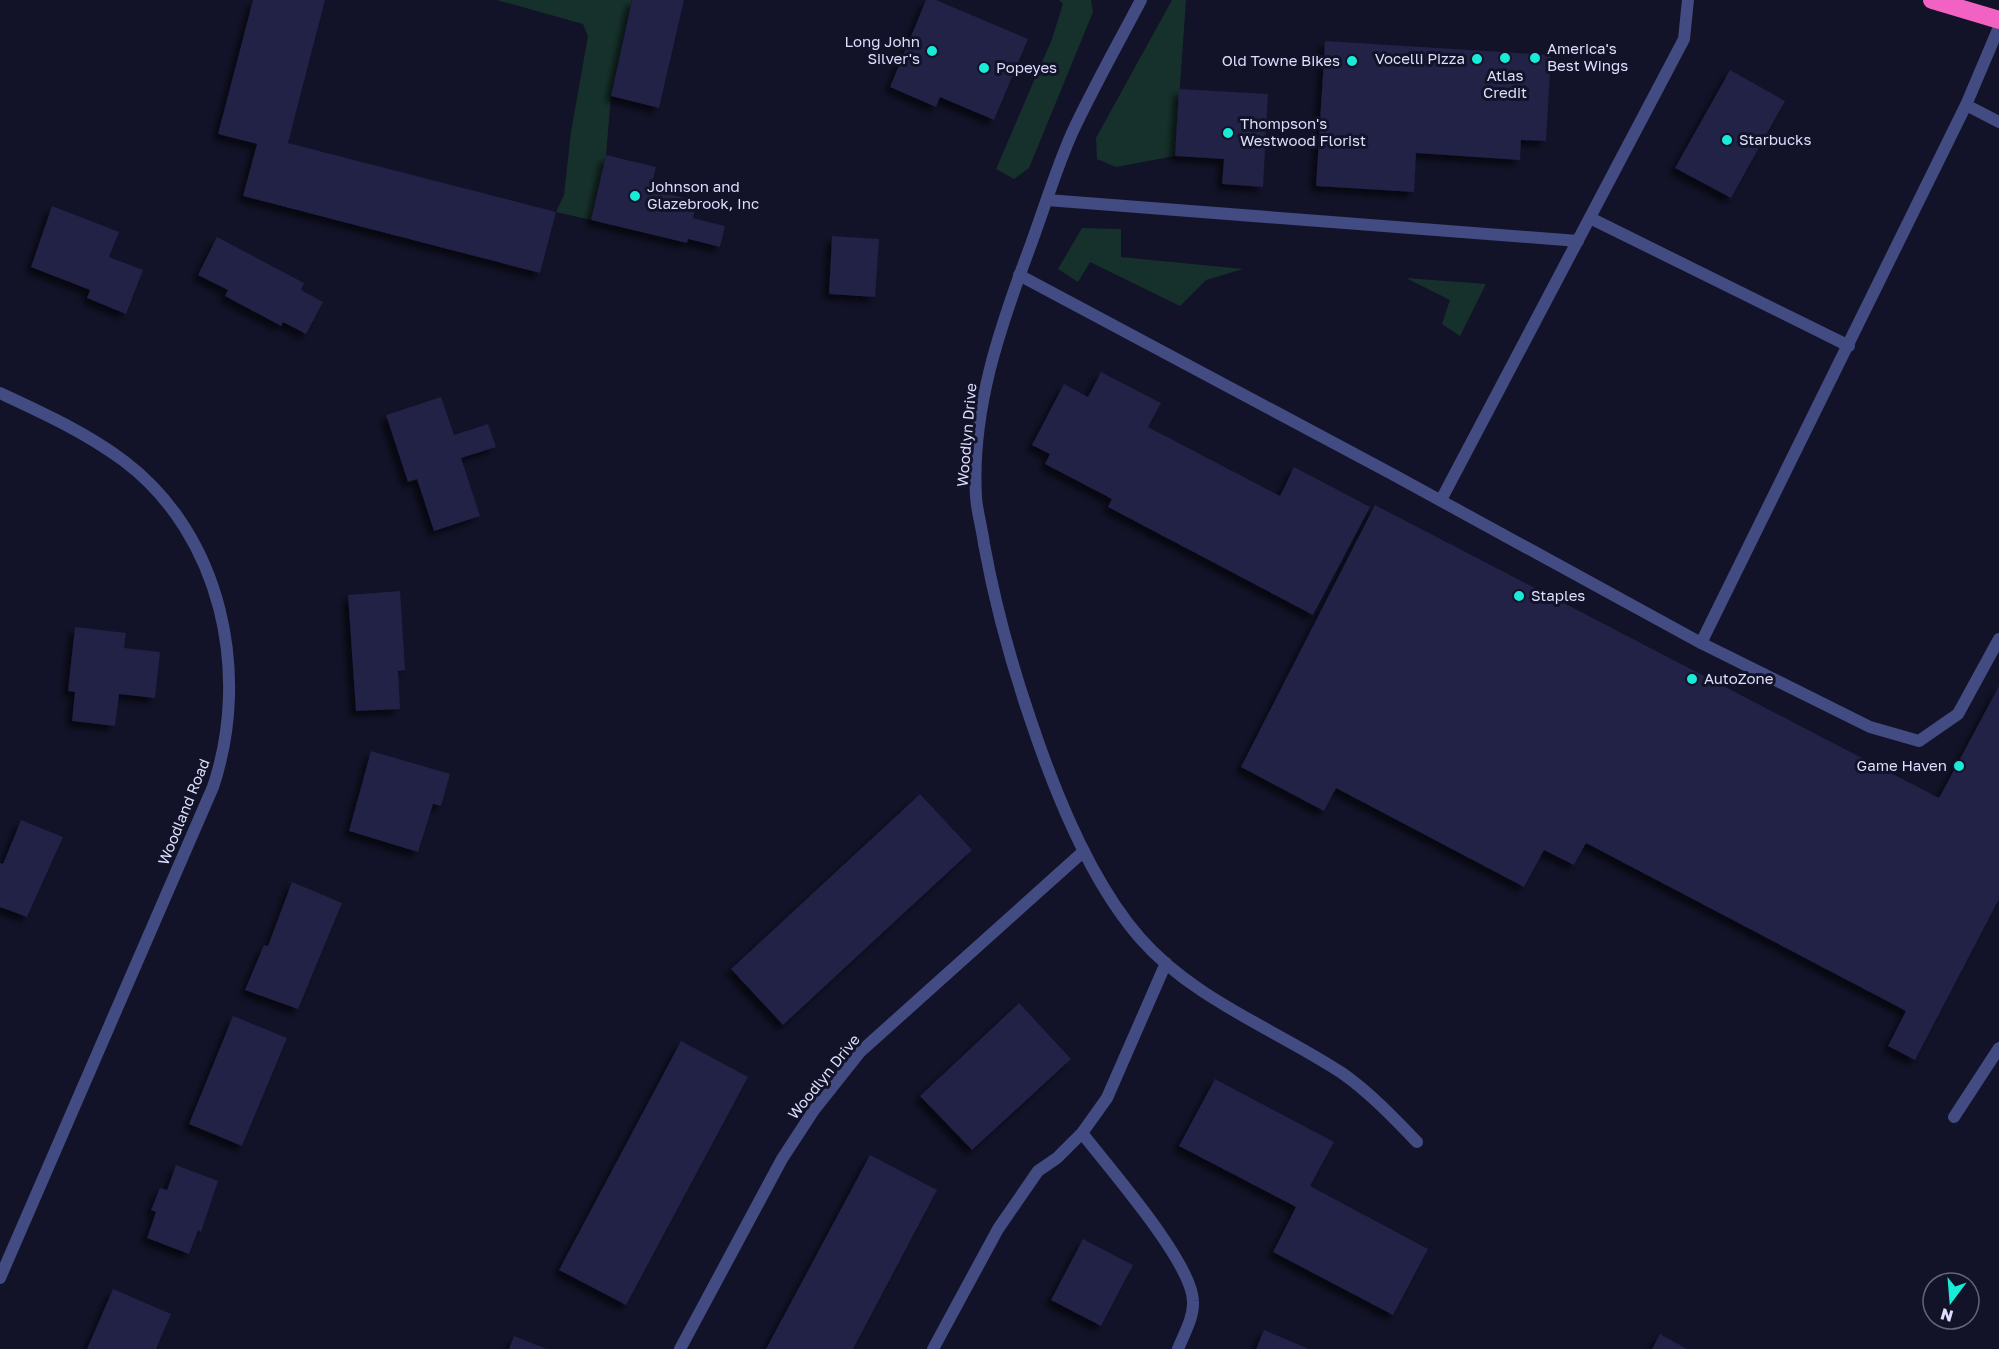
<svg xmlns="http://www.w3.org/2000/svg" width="1999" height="1349" font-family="'Golos Text',sans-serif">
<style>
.green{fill:#16312b}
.building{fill:#212047;filter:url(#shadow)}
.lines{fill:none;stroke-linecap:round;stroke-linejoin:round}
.lane{stroke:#424b82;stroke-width:12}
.street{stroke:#424b82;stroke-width:12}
.highway{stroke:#f262c2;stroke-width:18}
.poi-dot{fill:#19ebd9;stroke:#121328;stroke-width:2}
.labels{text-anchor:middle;stroke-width:6;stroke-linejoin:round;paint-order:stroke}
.poi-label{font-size:15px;fill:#dcdefc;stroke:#121328;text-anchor:start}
.street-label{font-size:15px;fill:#dcdefc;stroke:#121328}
</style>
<defs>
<filter id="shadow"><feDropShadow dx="-5.5" dy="5.5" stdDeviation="3" flood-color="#0009"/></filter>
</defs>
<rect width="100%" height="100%" fill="#121328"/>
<!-- green -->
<path class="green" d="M497 0H632L611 96 606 155 591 220 556 212 564 195 571 132 588 36 583 24Z
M1059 0H1091L1093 12 1029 168 1014 179 996 169 1052 39 1063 4Z
M1172 0H1186L1175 156 1116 167 1097 159 1096 138Z
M1082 228 1121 229V257L1243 269 1206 280 1180 306 1090 262 1078 282 1058 269Z
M1406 278 1486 284 1460 336 1442 324 1450 300Z"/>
<!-- building -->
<path class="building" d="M253 0H325L288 143 556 212 540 273 243 196 257 144 218 134Z
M632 0H684L659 108 611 96Z
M926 0H936L1028 39 994 120 940 97 936 107 890 87Z
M1325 41 1551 55 1546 141 1521 140 1520 160 1416 153 1414 192 1316 186Z
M1730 70 1785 101 1731 198 1675 168Z
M1179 89 1268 94 1263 187 1222 184 1224 159 1175 156Z
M606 155 656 167 650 190 697 201 693 218 725 226 720 247 688 239 687 243 591 220Z
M52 206 119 232 109 257 143 270 126 314 87 298 90 290 31 267Z
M832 236 879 239 875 297 829 294Z
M217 237 304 283 301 290 323 302 306 334 283 322 281 326 225 296 228 290 198 275Z
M1101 372 1161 403 1148 427 1280 496 1294 467 1370 507 1313 615 1108 507 1112 499 1045 464 1050 454 1032 445 1064 384 1088 397Z
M441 397 454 435 488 424 496 447 461 458 480 516 434 531 417 479 408 482 386 415Z
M1375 505 1939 798 1999 686V899L1915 1060 1888 1046 1906 1011 1586 843 1574 865 1544 850 1524 887 1336 788 1324 811 1241 767Z
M400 591 405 670 398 671 400 709 356 711 348 595Z
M75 627 126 633 124 648 160 652 155 698 119 694 115 726 72 721 75 692 68 691Z
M371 751 450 774 441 806 433 804 418 852 349 831Z
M920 794 972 850 783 1025 731 969Z
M21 820 63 837 27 917 0 907V863L3 864Z
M292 882 342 903 298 1009 245 990 264 945 268 946Z
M1019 1003 1071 1059 972 1150 920 1096Z
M233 1016 287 1038 242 1146 189 1124Z
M681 1041 748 1077 626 1305 559 1270Z
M1215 1079 1334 1142 1310 1186 1428 1249 1393 1315 1273 1252 1296 1207 1179 1146Z
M870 1155 937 1190 853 1349H766Z
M176 1165 218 1181 201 1232 198 1230 189 1254 147 1238 156 1212 151 1210 160 1188 167 1190Z
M1083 1239 1133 1265 1101 1326 1051 1300Z
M113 1289 171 1314 156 1349H87Z
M1264 1330 1309 1349H1256Z
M1660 1334 1687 1349H1652Z
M514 1336 547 1349H509Z"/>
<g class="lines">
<!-- lane -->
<path class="lane" d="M1966 105 1999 122
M1047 200 1578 241
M1590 218 1849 346
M1019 275 1392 474 1701 643 1870 727 1919 741 1958 714 1999 639
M1441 500 1684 39 1688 0
M1701 643 1966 105 1999 27
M1954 1117 1999 1048"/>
<!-- street -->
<path class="street" d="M1141 0C1118 44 1093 88 1072 133 1056 169 1044 209 1030 247 1000 327 971 410 976 497 977 512 982 528 984 544 995 604 1011 663 1031 721 1054 790 1091 882 1140 938 1193 999 1275 1029 1342 1073 1369 1092 1394 1118 1417 1142
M0 393C43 413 85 432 124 461 222 535 251 674 213 787L0 1278
M1082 1133C1108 1167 1192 1262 1193 1301 1194 1317 1184 1334 1178 1349
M680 1349 782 1159 814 1110 860 1052 1084 851
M933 1349 998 1229 1038 1171 1057 1158 1082 1133 1107 1098 1166 963"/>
<!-- highway -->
<path class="highway" d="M1932 0 1999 20"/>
</g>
<!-- markers -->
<g class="poi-dot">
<circle cx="932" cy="51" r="6"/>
<circle cx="1505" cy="58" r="6"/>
<circle cx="1535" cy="58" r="6"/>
<circle cx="1477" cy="59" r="6"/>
<circle cx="1352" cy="61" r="6"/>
<circle cx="984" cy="68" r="6"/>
<circle cx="1228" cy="133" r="6"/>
<circle cx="1727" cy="140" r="6"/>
<circle cx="635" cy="196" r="6"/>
<circle cx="1519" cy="596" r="6"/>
<circle cx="1692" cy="679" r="6"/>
<circle cx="1959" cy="766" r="6"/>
</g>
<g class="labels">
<!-- poi labels -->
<g class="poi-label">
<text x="920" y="47" text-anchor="end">Long John<tspan x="920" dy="17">Silver's</tspan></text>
<text x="1547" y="54">America's<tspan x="1547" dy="17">Best Wings</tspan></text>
<text x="1465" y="64" text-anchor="end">Vocelli Pizza</text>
<text x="1340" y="66" text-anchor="end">Old Towne Bikes</text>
<text x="996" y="73">Popeyes</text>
<text x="1505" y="81" text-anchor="middle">Atlas<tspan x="1505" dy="17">Credit</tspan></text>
<text x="1240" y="129">Thompson's<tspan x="1240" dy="17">Westwood Florist</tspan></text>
<text x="1739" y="145">Starbucks</text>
<text x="647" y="192">Johnson and<tspan x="647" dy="17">Glazebrook, Inc</tspan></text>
<text x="1531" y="601">Staples</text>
<text x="1704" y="684">AutoZone</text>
<text x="1947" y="771" text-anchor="end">Game Haven</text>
</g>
<!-- street labels -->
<g class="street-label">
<text transform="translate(967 435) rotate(-85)" y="5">Woodlyn Drive</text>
<text transform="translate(184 812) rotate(-68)" y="5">Woodland Road</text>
<text transform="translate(824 1077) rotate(-51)" y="5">Woodlyn Drive</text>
</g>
</g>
<!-- north arrow -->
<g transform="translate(1951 1301) rotate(196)"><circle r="28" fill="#121328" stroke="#63647d" stroke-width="1.5"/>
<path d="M0-4.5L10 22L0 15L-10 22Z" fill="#19ebd9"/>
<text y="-9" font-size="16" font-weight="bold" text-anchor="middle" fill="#dcdefc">N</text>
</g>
</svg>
